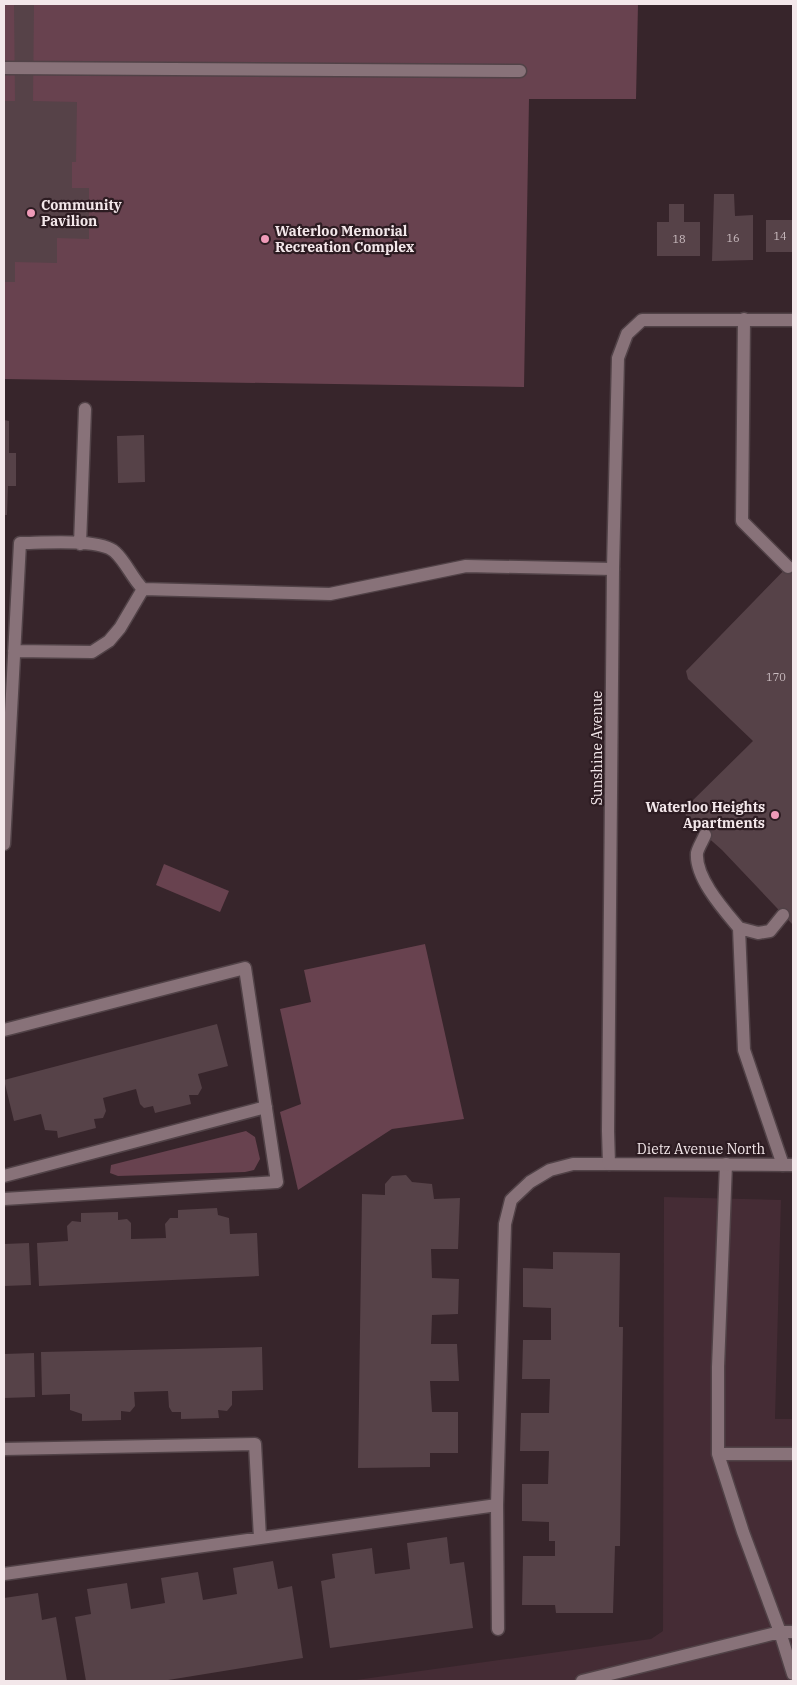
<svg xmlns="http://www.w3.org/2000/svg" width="797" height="1685" font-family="'IBM Plex Serif',serif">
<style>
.built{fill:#452c35}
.green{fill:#68424f}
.building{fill:#564248}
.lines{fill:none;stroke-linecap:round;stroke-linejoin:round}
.lane-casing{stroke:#514247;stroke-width:15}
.street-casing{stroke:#514247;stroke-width:15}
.lane{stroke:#887279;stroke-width:12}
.street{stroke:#887279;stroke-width:12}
.poi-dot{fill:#ef9ab8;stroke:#2d1c22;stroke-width:2}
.labels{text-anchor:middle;stroke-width:4.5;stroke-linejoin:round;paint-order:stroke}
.number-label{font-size:11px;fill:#ccbec2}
.poi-label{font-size:14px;font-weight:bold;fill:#f3e7ea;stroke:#2d1c22;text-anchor:start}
.street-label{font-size:14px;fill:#f3e7ea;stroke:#2d1c22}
</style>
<rect width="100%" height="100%" fill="#37252b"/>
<!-- built -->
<path class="built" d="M664 1197 781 1200 775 1419H793V1681H349L651 1639 663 1631Z"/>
<!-- green -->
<path class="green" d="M4 4H638L636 99H529L524 387 4 379Z
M164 864 229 891 220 912 156 885Z
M425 944 464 1119 392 1129 298 1190 280 1112 301 1104 280 1009 311 1002 304 970Z
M246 1131 255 1137 260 1159 254 1170 245 1172 118 1176 110 1173 111 1165Z"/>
<!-- building -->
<path class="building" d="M14 4H34L33 101 77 102 76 162H72V188H89V239L57 238V263L15 262V282H4V101H15Z
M714 194H734L735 216 753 215V260L712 261Z
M669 204H684V222H700V256H657V222H669Z
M766 220H793V252H766Z
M4 420 9 421V453H16V486H8L7 515H4Z
M144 435 145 482 118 483 117 436Z
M793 561V925L722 850 686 818 685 808 753 741 688 679 686 671Z
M217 1024 228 1066 198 1074 202 1088 198 1095H189L191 1104 155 1113 153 1106 144 1108 140 1104 136 1089 103 1098 106 1111 103 1118 94 1119 96 1128 58 1138 57 1131 45 1130 41 1114 14 1121 4 1080Z
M406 1175 412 1182 432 1184 434 1199 460 1198 458 1249H431L432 1278 459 1279 458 1314 432 1315 431 1344H457L459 1381H430L432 1412H458V1453H430V1467L358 1468 362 1194 385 1195V1184L392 1176Z
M217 1208 218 1215 229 1218 230 1234 257 1233 259 1276 39 1286 37 1243 68 1241 67 1226 72 1221 81 1222V1213L118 1212V1220L127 1219 131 1223V1239L166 1238 165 1224 170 1218H178V1210Z
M29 1243 31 1285 4 1286V1244Z
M553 1252 620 1253 619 1327H623L620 1546H615L613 1613H556L555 1605H522L523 1556H555V1541H549V1522L522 1521V1484H548L549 1451H520L521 1413H549L550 1379H522L523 1340H551V1308L523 1307V1268L553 1269Z
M262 1347 263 1390 232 1391V1405L227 1411 218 1410 219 1418 181 1419V1412H172L169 1407 168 1391 134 1392 135 1406 130 1412 121 1411V1420L82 1421V1414L70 1410V1394L42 1395 41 1352Z
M34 1353 35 1397 4 1398V1354Z
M447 1537 450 1564 464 1562 473 1628 330 1648 321 1581 335 1578 332 1554 372 1548 375 1574 410 1569 407 1543Z
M273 1561 278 1589 292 1586 303 1658 162 1681H86L75 1617 91 1614 87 1589 127 1583 131 1609 165 1603 161 1578 198 1572 203 1600 237 1594 233 1568Z
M38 1593 42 1620 56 1617 67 1681H4V1598Z"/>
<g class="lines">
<!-- lane casing -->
<g class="lane-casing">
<path id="lane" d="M4 68 520 71
M744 319 742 521 788 567
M80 544 85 409
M143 589 330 594 466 566 613 569
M705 835C703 840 698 848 697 853 695 878 724 910 739 928
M4 844C9 744 15 643 20 543 41 543 101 538 115 552 126 562 132 578 143 589L120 628 109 641 92 652 14 651
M4 1030 245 968 277 1182 4 1199
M783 1165 744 1050 739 928 758 933 770 931 783 915
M4 1176 266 1107
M4 1449 255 1444 260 1538
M718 1454H793
M4 1574 497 1505
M498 1629 497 1505 505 1224 511 1200 530 1182 550 1170 573 1164H609
M793 1632H780L793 1674
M582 1681 780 1632 743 1532 718 1454V1367L726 1164"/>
</g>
<!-- street casing -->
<g class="street-casing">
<path id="street" d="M793 320H642L627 334 618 358 613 569 608 1131 609 1164 793 1165"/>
</g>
<!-- lane -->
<use href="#lane" class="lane"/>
<!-- street -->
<use href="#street" class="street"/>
</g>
<!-- markers -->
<g class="poi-dot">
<circle cx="31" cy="213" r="5"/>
<circle cx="265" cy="239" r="5"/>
<circle cx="775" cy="815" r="5"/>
</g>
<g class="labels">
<!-- number labels -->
<g class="number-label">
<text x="780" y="240">14</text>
<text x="733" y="242">16</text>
<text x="679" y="243">18</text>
<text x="776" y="681">170</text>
</g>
<!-- poi labels -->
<g class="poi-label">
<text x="41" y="210">Community<tspan x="41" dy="16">Pavilion</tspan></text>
<text x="275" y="236">Waterloo Memorial<tspan x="275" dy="16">Recreation Complex</tspan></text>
<text x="765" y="812" text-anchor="end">Waterloo Heights<tspan x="765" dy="16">Apartments</tspan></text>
</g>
<!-- street labels -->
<g class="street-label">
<text transform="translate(597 748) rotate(-90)" y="5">Sunshine Avenue</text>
<text x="701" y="1154">Dietz Avenue North</text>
</g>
</g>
<!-- border -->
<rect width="797" height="1685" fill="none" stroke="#f3e7ea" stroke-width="10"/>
</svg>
